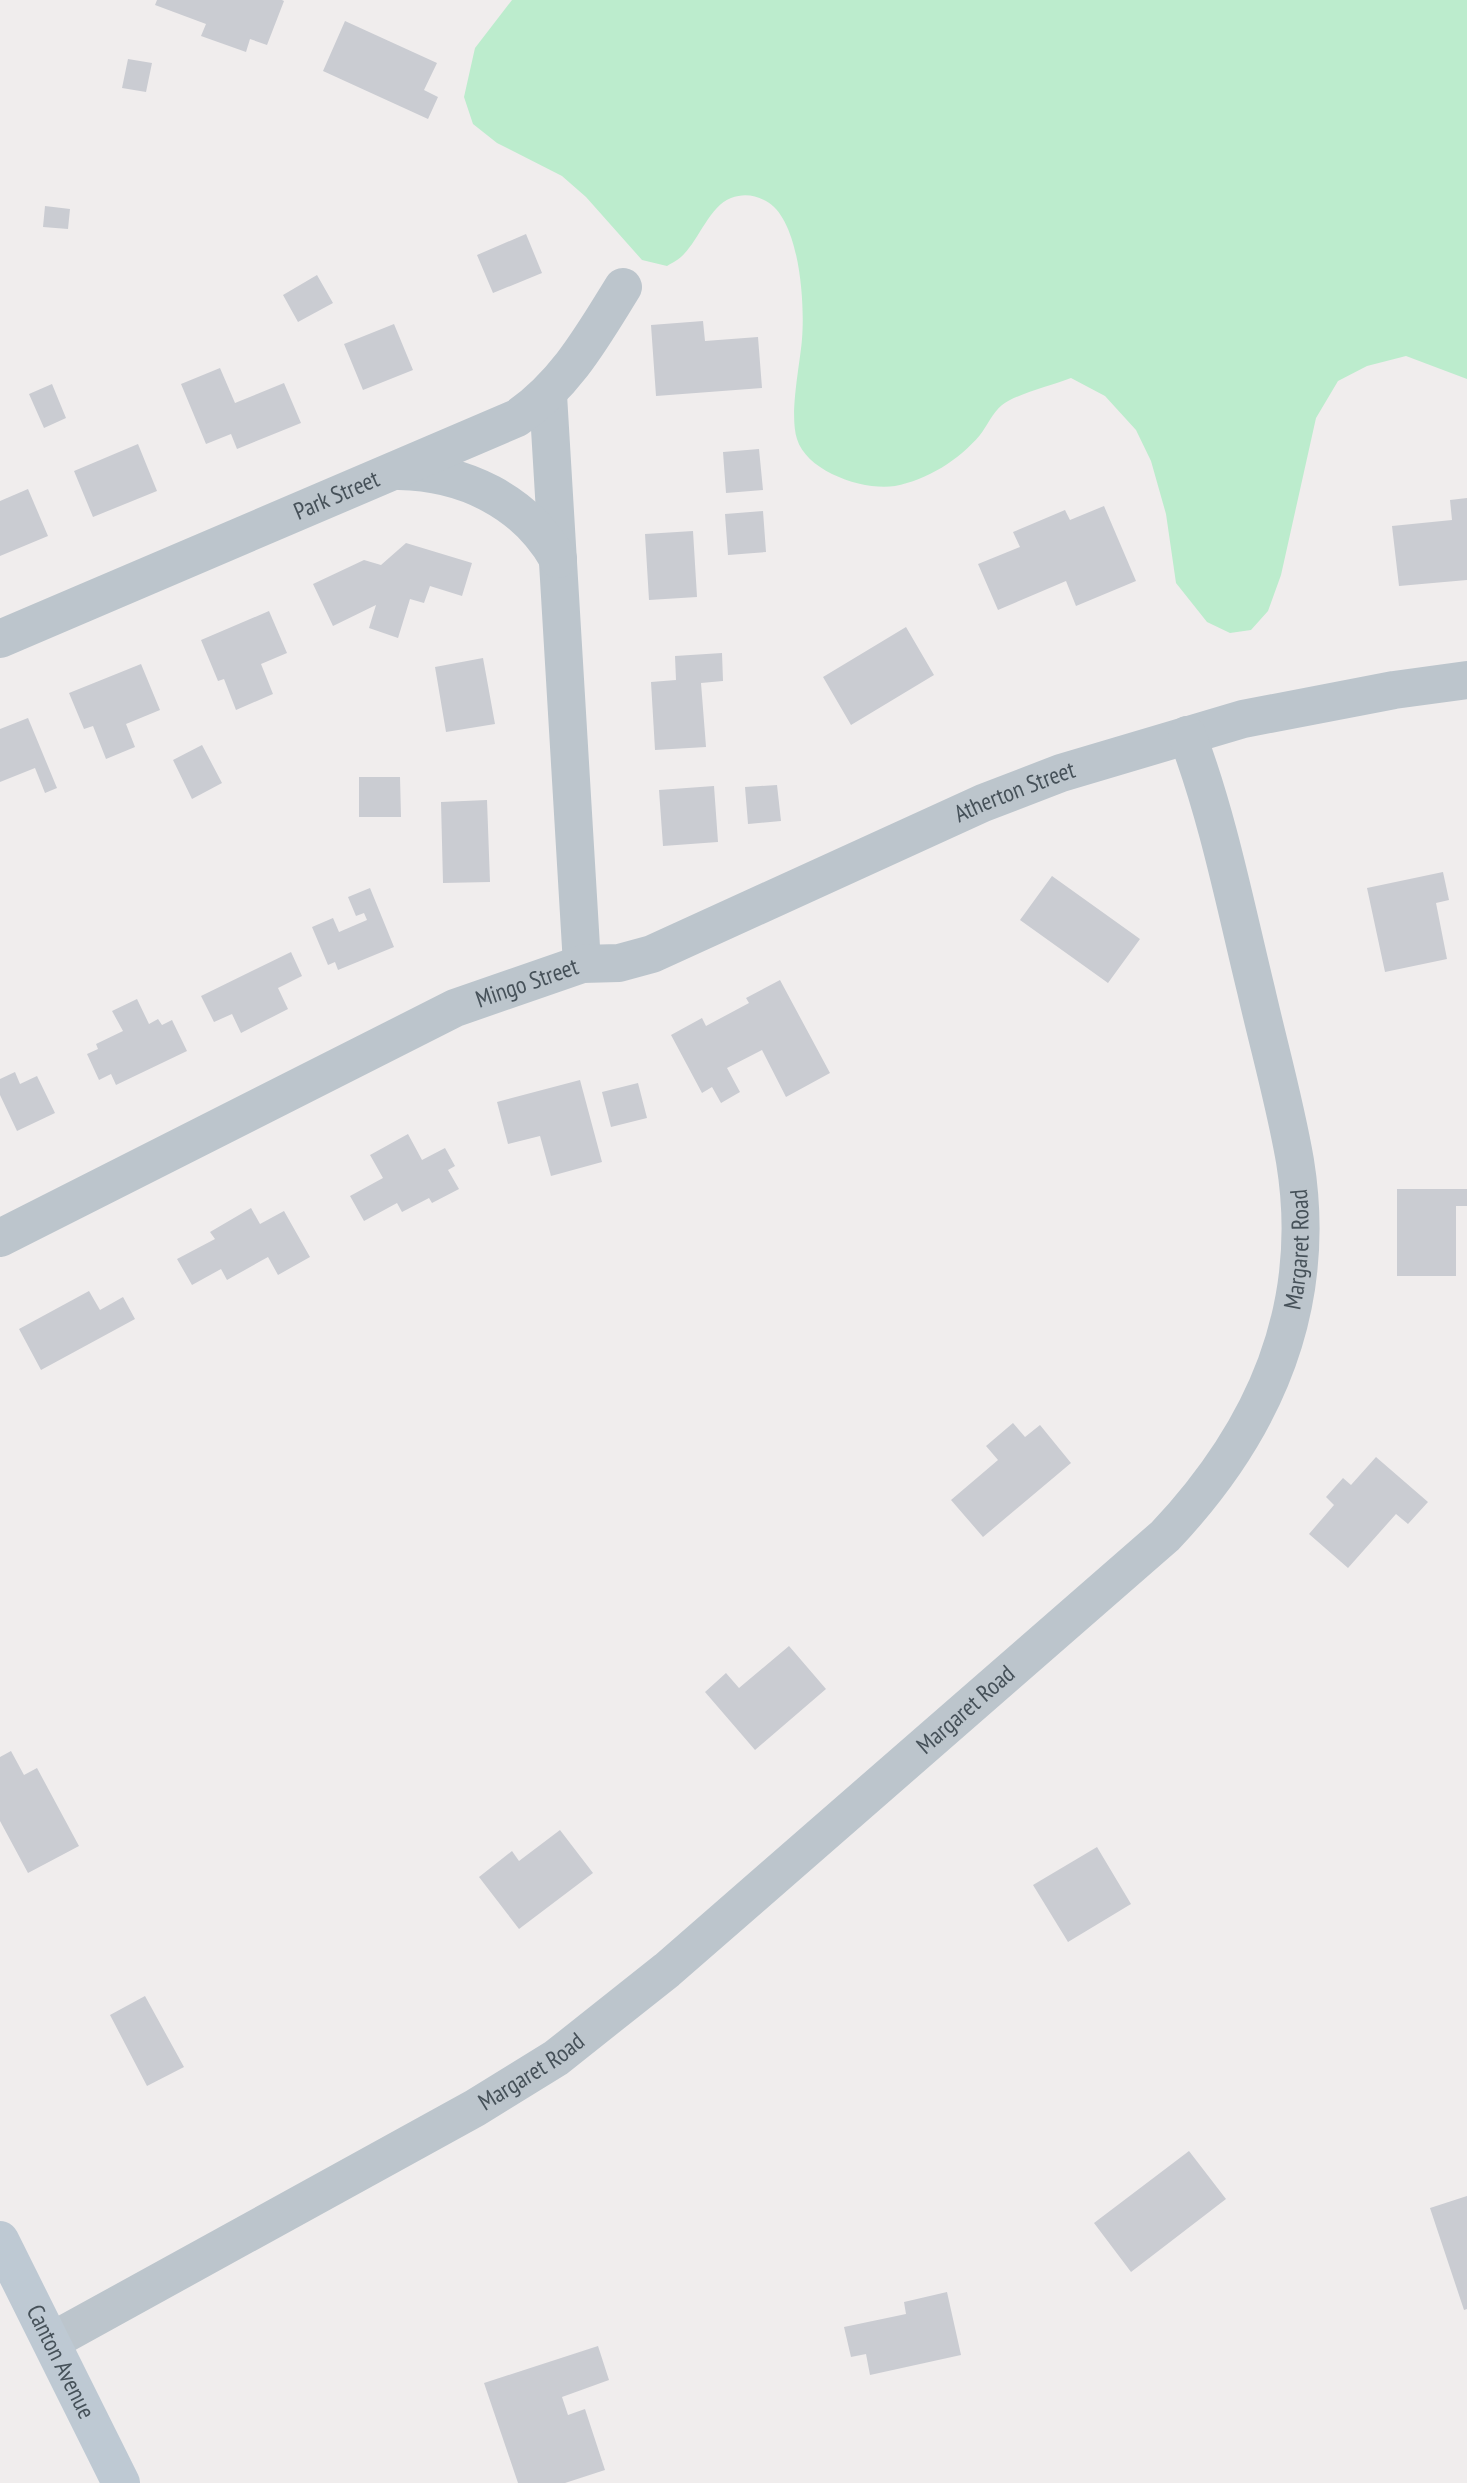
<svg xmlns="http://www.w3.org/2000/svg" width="1467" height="2483" font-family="'PT Sans Narrow',sans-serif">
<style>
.green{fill:#bceccd}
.building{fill:#caccd2}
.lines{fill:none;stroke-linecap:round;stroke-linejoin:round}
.minor{stroke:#bcc5cc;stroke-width:38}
.secondary{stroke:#bec9d3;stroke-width:38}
.labels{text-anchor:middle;stroke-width:7;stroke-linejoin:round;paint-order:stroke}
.street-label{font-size:24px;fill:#465159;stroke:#fff}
</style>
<rect width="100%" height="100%" fill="#f0eded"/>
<!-- green -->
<path class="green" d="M512 0H1467V379L1406 356 1367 366 1338 381 1316 418 1281 575 1268 611 1251 630 1230 633 1207 622 1176 583 1166 514 1151 461 1136 430 1105 396 1071 378C1053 385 1016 394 1002 405 993 412 987 426 980 435 959 460 927 480 895 486 864 491 807 472 797 439 789 415 800 365 802 339 805 304 800 219 766 201 755 195 744 193 731 198 710 206 699 239 684 254 680 259 672 263 667 266L642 260 586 197 562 176 497 143 473 124 464 97 475 48Z"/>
<!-- building -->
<path class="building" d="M157 0H282L284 1 267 45 250 39 246 52 201 36 206 24 155 5Z
M345 21 437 63 424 90 438 97 428 119 323 71Z
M128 59 152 63 146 92 122 88Z
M45 206 70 209 68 229 43 227Z
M526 234 542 273 493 293 477 255Z
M317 275 333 303 298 322 283 295Z
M703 321 705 341 758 337 762 388 656 396 651 325Z
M394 324 413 370 363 390 344 344Z
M220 368 235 403 284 383 301 423 237 449 231 434 206 444 181 384Z
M52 384 66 418 44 428 29 394Z
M138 444 157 491 93 517 74 471Z
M759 449 763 490 726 493 723 452Z
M28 489 48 536 0 556V501Z
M1467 498V580L1399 586 1392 526 1452 520 1450 500Z
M1104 506 1136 581 1076 606 1066 581 998 610 978 564 1020 547 1013 532 1065 510 1070 520Z
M763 511 766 552 728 555 725 514Z
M693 531 697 597 649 600 645 534Z
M406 543 472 563 462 596 430 586 424 603 410 599 398 638 369 628 376 605 333 626 313 584 364 560 381 565Z
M269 611 287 653 261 664 273 694 236 710 224 679 218 681 201 640Z
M906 627 934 675 851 725 823 677Z
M722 653 723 681 701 683 706 747 655 750 651 682 676 680 675 656Z
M483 658 495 724 446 732 435 667Z
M141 664 160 710 126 724 135 747 106 759 93 726 84 729 69 693Z
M28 718 57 788 45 793 35 768 0 782V729Z
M202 745 222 783 192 799 173 760Z
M359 777H400L401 817H359Z
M777 785 781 821 748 824 745 787Z
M714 786 718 842 663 846 659 790Z
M487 800 490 882 443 883 441 802Z
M1443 872 1449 900 1436 903 1447 959 1385 972 1367 888Z
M1052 876 1140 939 1108 983 1020 920Z
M370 888 394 947 338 970 335 962 328 965 312 927 333 918 339 932 367 920 364 913 356 916 348 897Z
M291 952 302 976 278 988 288 1009 241 1033 232 1014 214 1022 201 996Z
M780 980 830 1073 786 1097 762 1050 727 1068 740 1092 721 1103 712 1087 702 1093 671 1035 702 1018 706 1026 749 1003 746 998Z
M137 999 149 1024 158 1019 162 1025 172 1020 187 1051 116 1085 111 1074 99 1080 87 1054 98 1049 96 1044 123 1031 112 1011Z
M15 1072 20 1084 37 1076 55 1113 17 1131 0 1095V1079Z
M580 1080 602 1162 551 1176 540 1136 508 1144 497 1102Z
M638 1083 647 1118 611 1127 602 1092Z
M408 1134 422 1160 445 1148 455 1166 448 1170 459 1189 432 1203 429 1198 402 1212 397 1203 364 1221 350 1196 383 1178 370 1155Z
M1397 1189H1467V1206H1456V1276H1397Z
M251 1208 260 1224 284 1211 310 1257 278 1275 268 1257 227 1280 221 1269 192 1285 177 1259 215 1239 210 1232Z
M89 1291 100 1310 123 1297 135 1319 41 1370 19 1329Z
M1013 1423 1025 1437 1040 1425 1071 1463 983 1537 951 1500 998 1460 986 1446Z
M1376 1457 1428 1502 1408 1524 1396 1514 1348 1568 1309 1534 1334 1505 1326 1497 1343 1478 1351 1485Z
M789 1646 826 1689 755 1750 705 1692 726 1673 739 1688Z
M11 1751 24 1775 37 1768 79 1846 28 1873 0 1821V1757Z
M560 1830 593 1873 519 1929 479 1877 512 1851 519 1861Z
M1097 1847 1131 1904 1068 1942 1033 1885Z
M145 1996 184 2067 147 2086 110 2015Z
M1189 2151 1226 2199 1131 2272 1094 2223Z
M1467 2196V2309L1464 2310 1430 2208Z
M947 2292 961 2355 870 2375 866 2354 851 2357 844 2327 906 2314 904 2302Z
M598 2346 609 2380 562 2397 568 2415 585 2409 605 2470 565 2483H518L484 2383Z"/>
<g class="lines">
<!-- minor -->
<g class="minor">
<path d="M548 395 582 964"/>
<path d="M399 471C464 472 525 501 558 559"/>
<path id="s1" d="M0 639 517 418C566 384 592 337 623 287"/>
<path id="s2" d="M0 1238 455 1008 582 964 619 963 652 954 983 803 1061 773 1243 719 1394 690 1467 680"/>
<path id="s3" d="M52 2341 475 2108 556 2058 667 1970 1165 1536C1264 1431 1319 1308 1295 1161 1285 1103 1269 1047 1256 990 1235 904 1218 817 1187 735"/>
</g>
<!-- secondary -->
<path class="secondary" id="s4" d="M0 2240 121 2483"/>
</g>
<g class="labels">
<!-- street labels -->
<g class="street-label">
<text dy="8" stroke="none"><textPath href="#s1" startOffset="366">Park Street</textPath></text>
<text dy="8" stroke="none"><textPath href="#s2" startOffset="1113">Atherton Street</textPath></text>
<text dy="8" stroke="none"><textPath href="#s2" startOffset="586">Mingo Street</textPath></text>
<text dy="8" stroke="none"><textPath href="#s3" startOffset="1704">Margaret Road</textPath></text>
<text dy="8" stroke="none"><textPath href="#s3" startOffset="1116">Margaret Road</textPath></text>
<text dy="8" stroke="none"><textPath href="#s3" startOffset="550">Margaret Road</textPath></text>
<text dy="8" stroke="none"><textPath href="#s4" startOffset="136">Canton Avenue</textPath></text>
</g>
</g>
</svg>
